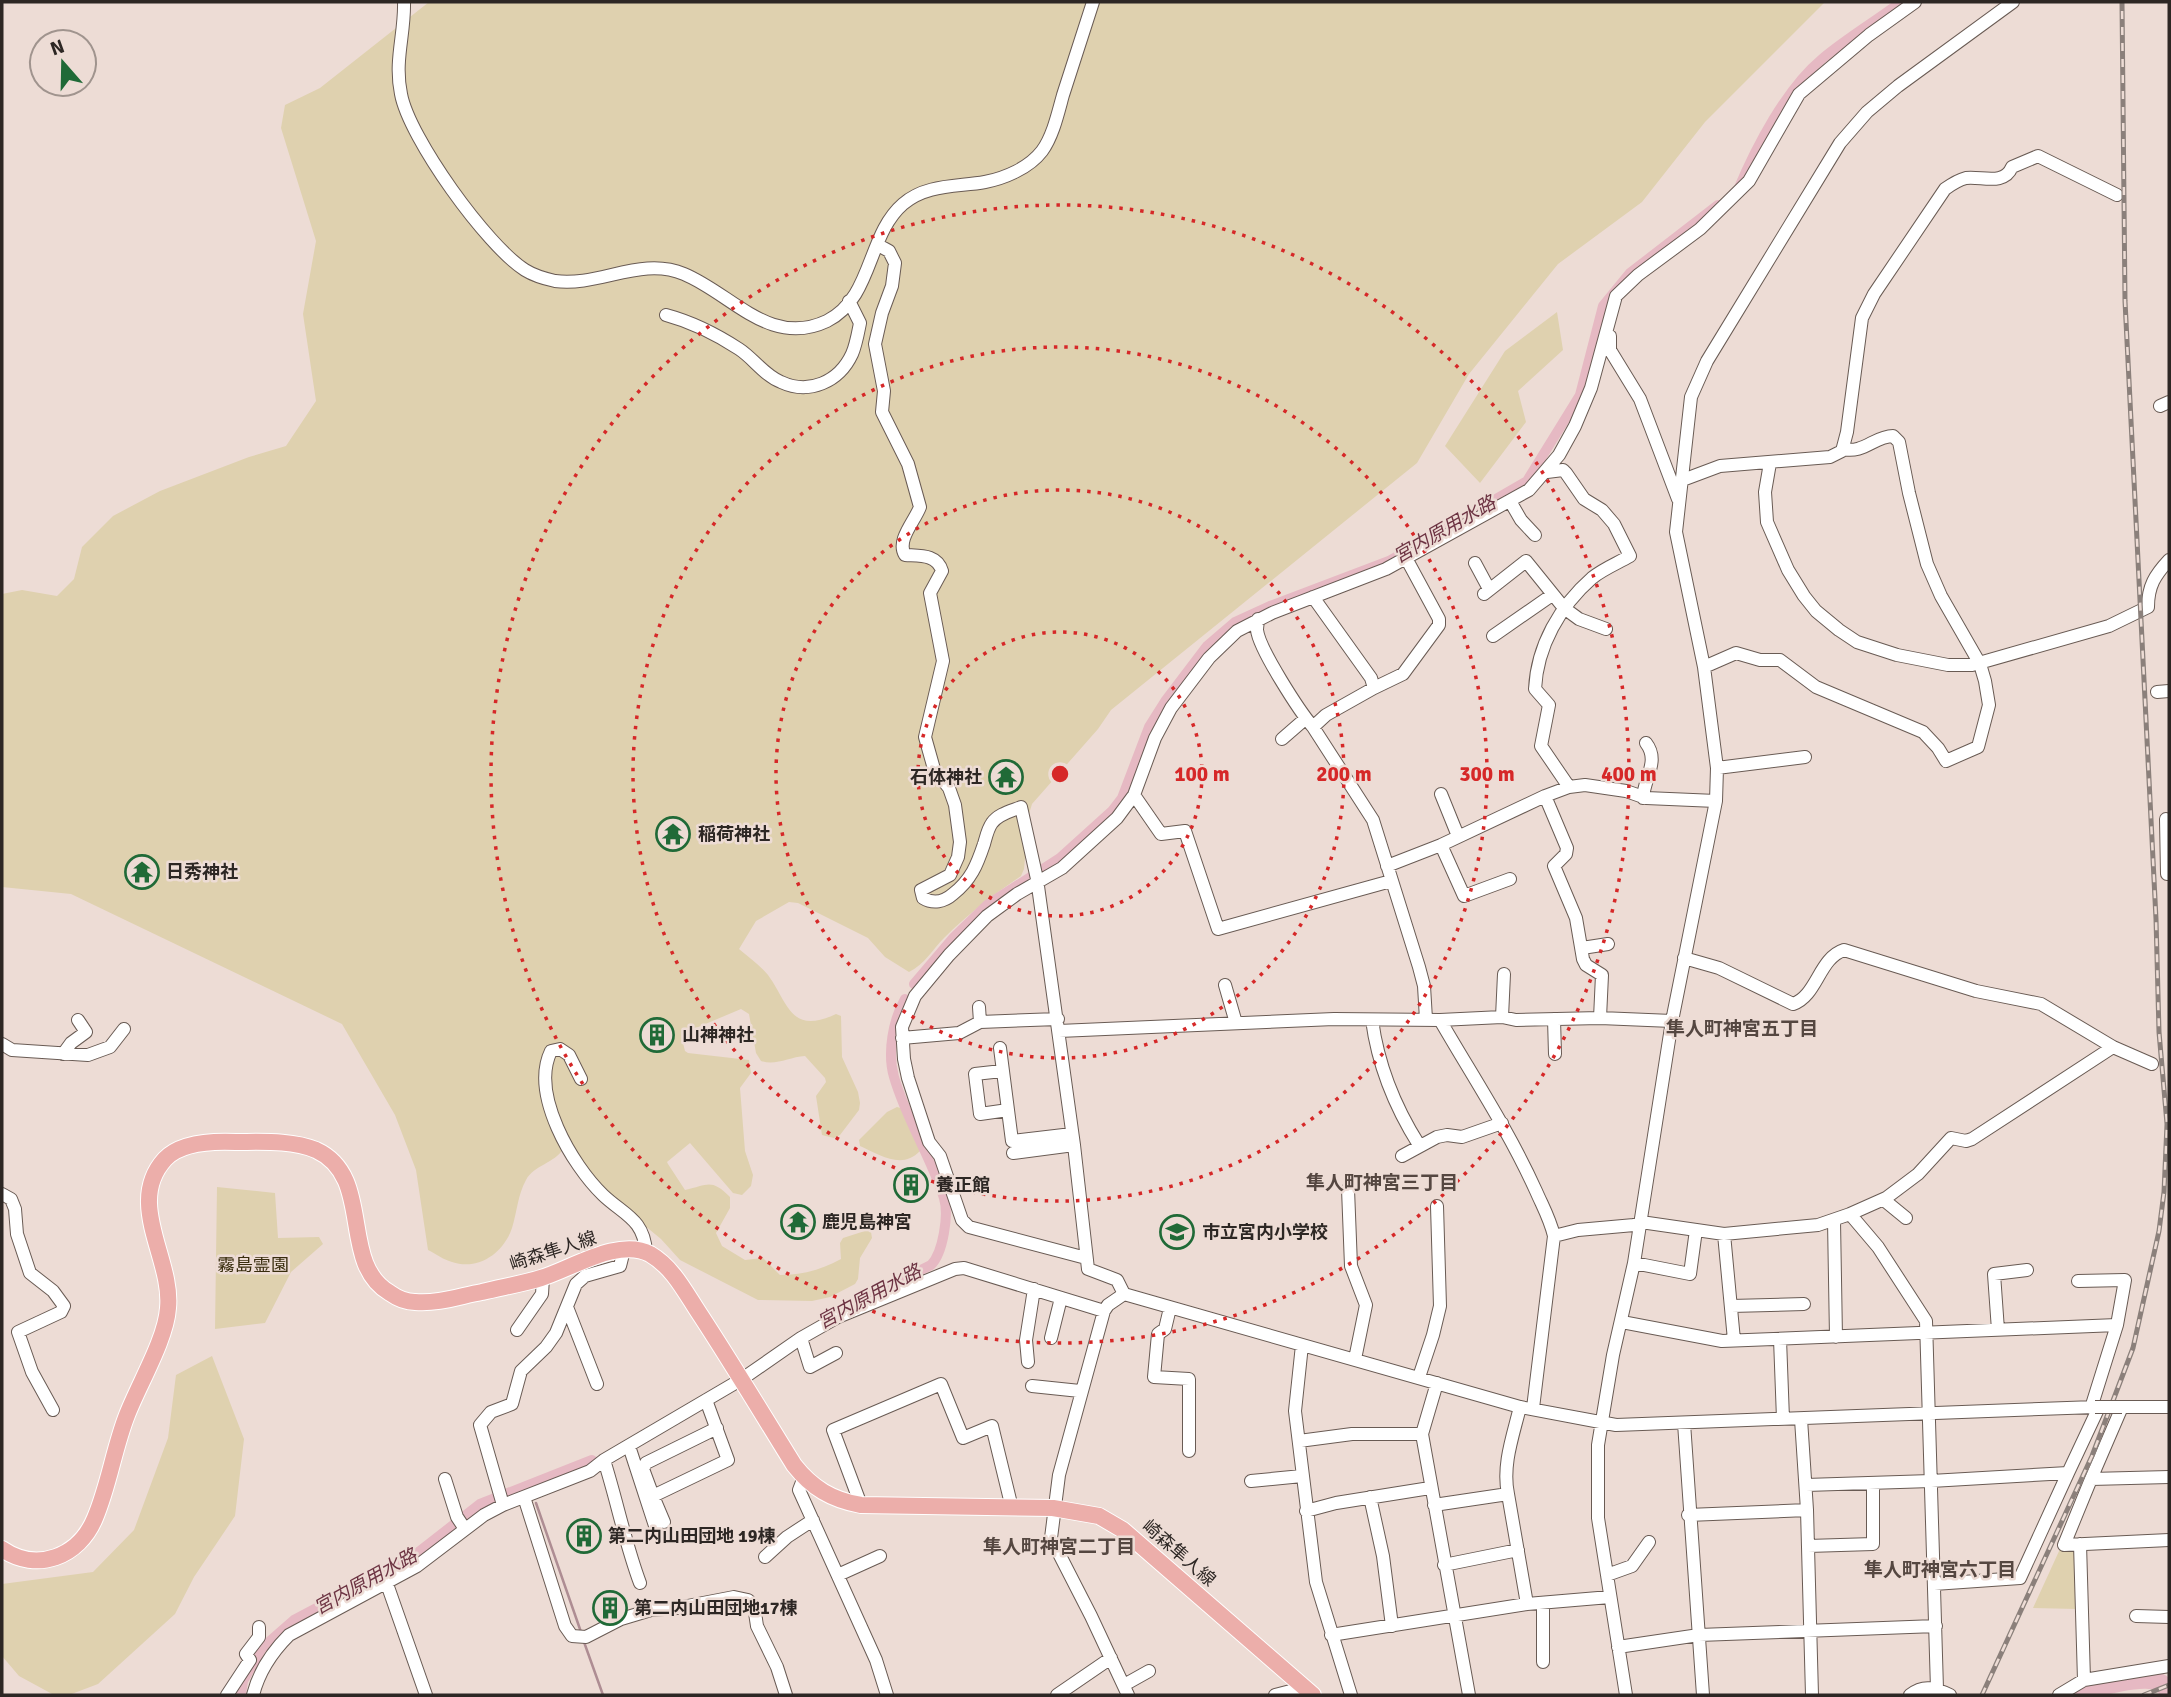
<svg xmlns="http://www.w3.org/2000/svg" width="2171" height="1697" font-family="Signika,'Noto Sans JP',sans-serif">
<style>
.green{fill:#dfd1af}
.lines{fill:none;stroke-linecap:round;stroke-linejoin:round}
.stream{stroke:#ae8d93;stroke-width:2.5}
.canal{stroke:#e6b9c3;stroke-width:10}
.river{stroke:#e6b9c3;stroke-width:18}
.minor-casing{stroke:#695b54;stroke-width:14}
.major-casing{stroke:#fff;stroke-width:18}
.minor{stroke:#fff;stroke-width:12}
.major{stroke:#ecaeaa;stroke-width:16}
.rail-casing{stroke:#8b807b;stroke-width:5}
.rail{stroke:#eddcd5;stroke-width:2.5;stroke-dasharray:8;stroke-linecap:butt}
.minor-bridge-casing{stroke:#695b54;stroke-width:14;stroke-linecap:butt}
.minor-bridge{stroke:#fff;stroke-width:12}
.ring{fill:none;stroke:#d62828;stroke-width:3.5;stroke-dasharray:3.5 7}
.labels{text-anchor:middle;stroke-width:5;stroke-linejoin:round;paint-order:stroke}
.poi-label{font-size:18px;font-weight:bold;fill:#2d2724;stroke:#eddcd5;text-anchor:start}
.street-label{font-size:18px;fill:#2d2724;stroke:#eddcd5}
.park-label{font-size:18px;fill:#382c0d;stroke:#eddcd5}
.water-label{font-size:19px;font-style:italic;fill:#6d3443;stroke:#eddcd5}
.neighbourhood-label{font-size:19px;font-weight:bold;fill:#554741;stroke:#eddcd5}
.centre{fill:#d62828;stroke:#eddcd5;stroke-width:3.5}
.ring-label{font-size:21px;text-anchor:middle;font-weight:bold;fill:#d62828;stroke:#eddcd5;stroke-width:5;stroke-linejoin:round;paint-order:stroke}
</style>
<rect width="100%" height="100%" fill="#eddcd5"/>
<!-- green -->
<path class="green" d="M429 2H1825L1705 122 1642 202 1558 264 1469 374 1417 463 1111 710 1098 729 1032 804 1029 814 1024 869 1021 876C993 895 968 914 944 938 932 950 925 964 909 972L885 957 868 938 798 903 789 902 756 921 739 949C748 957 760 965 768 975 788 1002 790 1036 836 1014L841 1016 842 1057 858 1092 860 1103 859 1110 840 1135 834 1138 822 1135 816 1096 826 1082 825 1078 805 1056C789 1057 776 1066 761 1061L756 1053 749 1014 741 1009 684 1033 682 1039 685 1051 688 1053 749 1060 751 1073 740 1088 745 1151 753 1175 751 1186 742 1195 733 1193 690 1143 667 1162 668 1164 685 1190C708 1185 711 1178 730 1197V1208L716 1233 722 1246 745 1260 763 1258 780 1275C802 1275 821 1270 841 1259L840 1243 843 1238 868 1230 871 1232 872 1238 860 1258 858 1279 855 1284 830 1297 812 1301 758 1300 680 1260 661 1239 604 1192 563 1149C555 1163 534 1165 526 1180 518 1194 517 1212 512 1228 504 1252 479 1271 452 1262 444 1260 436 1254 428 1250L416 1170 395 1115 342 1024 71 894 2 887V594L22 590 57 596 74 579 82 547 113 516 160 491 249 457 286 446 316 401 303 314 316 241 281 128 285 105 320 88Z
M1557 312 1563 350 1518 391 1526 422 1480 483 1445 446 1505 351Z
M897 1107 904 1109 920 1151C902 1170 880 1155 860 1146L859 1140 887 1112Z
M217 1187 275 1193 278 1238 319 1237 323 1244 291 1272 265 1323 215 1329Z
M212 1356 244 1439 235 1516 194 1577 175 1614 98 1684 69 1695H54L19 1676 2 1656V1584L93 1572 134 1530 168 1438 176 1375Z
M2076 1548 2077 1609 2033 1608 2060 1549Z"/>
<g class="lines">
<!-- stream -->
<path class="stream" d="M530 1483V1486
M536 1503 581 1632
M584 1642 603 1695"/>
<!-- canal -->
<path class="canal" d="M1738 190C1756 147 1786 89 1822 59 1847 38 1876 21 1901 2
M914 984 954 937 987 905 1060 858 1112 811 1122 798 1149 727 1166 700 1207 646 1235 622 1270 606 1389 561 1527 481 1580 395 1603 306 1630 273 1718 205
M830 1315 931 1265C943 1253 949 1215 944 1198 931 1157 906 1119 894 1077 887 1053 893 1020 905 999
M241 1695 243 1681 262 1648 294 1620 411 1558 480 1504 592 1460"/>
<!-- river -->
<path class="river" d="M2078 1695C2093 1688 2147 1673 2161 1683 2165 1686 2167 1689 2169 1692"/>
<!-- minor casing -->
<g class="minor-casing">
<path id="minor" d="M404 2C405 34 394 60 401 94 409 138 487 246 525 270 533 275 546 279 555 281 599 287 641 256 684 274 732 294 770 348 827 321 873 298 867 235 903 204 926 184 957 187 985 182 1005 178 1029 168 1042 151 1053 136 1058 113 1063 95 1073 64 1083 33 1093 2
M878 245 889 251 895 263 892 286 882 313 875 344 884 391 882 412 908 464 920 507C915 521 896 540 905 555 920 556 937 554 942 571L930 593 943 661 925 737 934 769 949 788 955 805 960 842 958 857 950 875 921 890 923 898C933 904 944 902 953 894 971 880 977 865 984 844 986 837 988 828 992 823 998 814 1011 811 1021 807L1037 879 1074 1145 1088 1269 1117 1280 1124 1294 1520 1407 1616 1425 2095 1407
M666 315C692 322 716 334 739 349 753 358 765 376 781 382 809 395 839 382 852 354 856 345 858 333 860 323L849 301
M1610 336V350L1640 399 1678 499
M2160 406 2169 402
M1770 463 1765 492 1767 522 1788 570 1804 596 1816 611 1839 630 1857 642 1897 655 1948 665H1972L2109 626 2148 607C2148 586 2155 575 2169 560
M1547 472 1563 470 1566 473 1584 499 1602 510 1614 524 1630 556C1618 563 1603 569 1592 578 1560 606 1537 646 1535 689L1549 705 1541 746 1569 787
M1680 481 1720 466 1830 457 1842 451 1847 432 1862 318 1874 294 1945 189C1952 184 1958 180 1966 178 1982 176 2004 186 2012 167L2038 156 2117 195
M1510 501 1521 520 1535 535
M1475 563 1489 589
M1484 594 1526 561 1564 608 1579 619 1606 629
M1313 597 1371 678 1374 688 1326 715 1313 727
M1258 619C1258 622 1257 627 1257 630 1259 649 1300 712 1313 727L1373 820 1419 967 1424 986 1426 1019
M1493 636 1552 595
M1704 667 1736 653 1760 660H1780L1816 687 1923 732 1938 748 1946 761 1978 747 1989 705 1985 681 1980 664 1941 596 1927 564 1909 493 1899 442 1893 436C1875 436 1863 454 1843 449
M1374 688 1403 674 1439 625V619L1406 558
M2157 692 2169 691
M1282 739 1305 719
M1717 768 1805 757
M1441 794 1458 836
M1134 795 1161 834 1185 831 1218 929 1391 881
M1643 798C1644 778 1660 761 1646 743
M2166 819 2167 874H2169
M1441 845 1464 896 1510 879
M1387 866 1441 845 1545 796
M1582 948 1608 944
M1684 958 1719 968 1793 1004C1817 996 1819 958 1844 950L1976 991 2041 1004 2113 1047 2152 1064
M1225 985 1236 1023
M979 1007 980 1022
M1502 1017 1504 974
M1600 1018 1602 975 1586 965 1583 959 1576 918 1554 866 1566 854 1567 848 1545 796 1569 787 1585 785 1626 791 1646 798 1716 801
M1554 1019 1555 1054
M1372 1020C1378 1065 1395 1107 1419 1145
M1440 1020C1473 1077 1509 1131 1536 1191 1543 1207 1550 1219 1554 1236L1533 1408
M1059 1031 1334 1019 1440 1020 1502 1017 1516 1020 1600 1018 1672 1021
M902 1038 959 1033 980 1022 1058 1019
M2 1044 12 1050 88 1055 110 1047 124 1029
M1000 1048 1012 1141 1072 1134
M63 1054 71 1043 86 1032 78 1020
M1002 1071 975 1074 980 1114 1008 1110
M581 1079 569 1055 560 1049 551 1051C530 1094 572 1165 603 1195 624 1215 644 1219 646 1252
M1013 1153 1074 1145
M1402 1156 1437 1137 1447 1135 1462 1137 1502 1123
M1348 1189 1351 1266 1366 1305 1355 1359
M2 1194 11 1199 15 1209 17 1234 30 1273 53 1291 64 1306 61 1312 18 1332 32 1372 53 1410
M1884 1200 1906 1218
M1850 1214 1886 1198 1918 1174 1951 1138 1966 1141 1972 1139 2113 1047
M1834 1221 1836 1337
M1724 1234 1734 1340
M1554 1236 1578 1230 1634 1225 1641 1222 1724 1234 1818 1225 1850 1214 1878 1247 1926 1321 1937 1689
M1086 1258 969 1227 962 1220 940 1156 929 1142 908 1078 904 1059 902 1027 915 996 949 955 987 916 1017 894 1062 868 1117 818 1134 795 1155 738 1171 708 1209 658 1237 631 1272 613 1386 569 1529 490 1559 455 1575 426 1591 388 1616 296 1638 275 1700 229 1749 181 1799 94 1869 35 1915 2
M1634 1263 1690 1274 1696 1230
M2078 1281 2125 1280 2117 1325
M1124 1294 1108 1305 1104 1311 1059 1475 1051 1538 1091 1616 1128 1695
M1731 1306 1804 1304
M567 1307 597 1384
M1170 1308 1165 1329 1158 1334 1154 1377 1189 1379V1451
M1622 1322 1722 1341 2117 1325 2091 1408
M517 1330 542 1294 543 1278
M1998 1330 1994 1274 2027 1270
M801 1338 810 1367 836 1353
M1051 1338 1061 1298
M1780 1339 1783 1419
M1302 1345 1295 1411 1316 1582 1351 1695
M1028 1362 1026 1340 1034 1289
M1419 1377 1433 1335 1440 1306 1437 1206
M1437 1383 1422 1434 1469 1695
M1032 1386 1080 1391
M706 1400 728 1460 653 1496 643 1469 646 1463 717 1428
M1801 1419 1807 1510 1812 1695
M1684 1423 1703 1695
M1299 1441 1352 1434H1422
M629 1446 658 1535
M604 1460C617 1501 625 1543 640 1583
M2068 1473 2099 1407
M804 1477 799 1490 876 1660 887 1695
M2169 1477 2091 1479 2064 1545 2169 1540
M445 1479 457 1517 465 1529
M2091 1479 2122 1407H2169
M1251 1481 1302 1476
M1806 1485 1931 1481 2068 1473 2020 1578 1934 1584
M1508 1494C1502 1465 1513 1436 1520 1407
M653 1496 664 1522
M524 1497 565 1626 572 1636 586 1637 621 1619 651 1610 677 1608 734 1597 748 1600 754 1606 757 1626 777 1667 786 1695
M1370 1497 1383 1556 1392 1626
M503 1505 480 1425 491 1412 512 1404 521 1371 546 1347 556 1333 576 1284 585 1276 620 1266 624 1250
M861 1505 833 1430 941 1384 963 1438 992 1426 1012 1508
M1434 1505 1508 1494 1527 1604
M1306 1511 1336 1503 1430 1488
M1688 1515 1807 1510
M2080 1544 2084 1680
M1808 1546 1873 1544V1483
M765 1557 787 1537 813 1520
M1444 1565 1518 1550
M838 1575 880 1556
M1607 1575 1632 1566 1649 1542
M387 1584 426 1695
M1543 1603V1662
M2136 1616 2169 1617
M1331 1635 1527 1604 1610 1597
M1618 1647 1699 1635 1936 1626
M1124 1685 1149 1671
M227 1695 250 1660 246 1654 259 1637V1627
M253 1695C259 1671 271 1653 289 1635L417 1566 484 1515 503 1505 590 1471 604 1460 742 1379 801 1338 838 1317 955 1269 964 1268 1104 1311
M1057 1695 1111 1658
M1275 1695 1306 1687
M1626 1695 1598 1518V1445L1613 1355 1634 1263 1672 1021 1716 801 1717 768 1704 667 1676 532 1691 397 1707 361 1840 143 1867 112 1898 86 2013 2
M1910 1695C1924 1684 1935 1688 1950 1695
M2059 1695 2084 1680 2169 1666"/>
</g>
<!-- major casing -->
<g class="major-casing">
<path id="major" d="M2 1549C37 1573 79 1557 95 1518 109 1485 114 1448 127 1415 139 1384 166 1339 168 1308 173 1259 125 1203 165 1159 181 1142 214 1141 236 1142 261 1142 292 1140 316 1150 375 1177 338 1263 390 1293 397 1298 407 1302 415 1302 438 1304 460 1296 482 1292 502 1287 522 1284 541 1278 571 1269 619 1237 650 1254 674 1268 686 1294 701 1316 733 1365 763 1415 794 1465 812 1488 832 1500 861 1505L1053 1508 1099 1516 1123 1530 1313 1695"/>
</g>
<!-- minor -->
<use href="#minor" class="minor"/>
<!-- major -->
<use href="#major" class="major"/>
<!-- rail casing -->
<g class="rail-casing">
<path id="rail" d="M1982 1695 2092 1456 2133 1348 2159 1231 2164 1192 2167 1124 2159 1032 2156 919 2125 301 2122 2
M2144 1695 2169 1685"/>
</g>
<!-- rail -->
<use href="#rail" class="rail"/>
<!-- minor-bridge casing -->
<g class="minor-bridge-casing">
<path id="minor-bridge" d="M2095 1407H2122"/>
</g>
<!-- minor-bridge -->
<use href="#minor-bridge" class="minor-bridge"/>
</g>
<!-- distance rings -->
<g class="ring">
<circle cx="1060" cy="774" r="142"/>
<circle cx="1060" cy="774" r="284"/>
<circle cx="1060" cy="774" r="427"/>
<circle cx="1060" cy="774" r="569"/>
</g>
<!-- icons -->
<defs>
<g id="temple-ring" transform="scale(1.75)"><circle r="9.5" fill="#eddcd5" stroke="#206a37" stroke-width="1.5"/><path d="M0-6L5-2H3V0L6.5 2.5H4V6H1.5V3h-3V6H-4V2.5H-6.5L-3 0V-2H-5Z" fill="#206a37"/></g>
<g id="building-ring" transform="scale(1.75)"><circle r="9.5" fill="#eddcd5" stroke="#206a37" stroke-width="1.5"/><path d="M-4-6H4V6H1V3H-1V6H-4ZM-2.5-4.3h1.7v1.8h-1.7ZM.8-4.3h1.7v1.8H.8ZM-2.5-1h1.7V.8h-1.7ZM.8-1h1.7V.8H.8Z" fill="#206a37"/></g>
<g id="school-ring" transform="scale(1.75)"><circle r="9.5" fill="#eddcd5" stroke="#206a37" stroke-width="1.5"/><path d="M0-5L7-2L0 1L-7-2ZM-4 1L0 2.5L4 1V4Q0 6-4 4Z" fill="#206a37"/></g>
</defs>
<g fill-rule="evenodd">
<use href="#temple-ring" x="1006" y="777"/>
<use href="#temple-ring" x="673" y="834"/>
<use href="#temple-ring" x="142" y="872"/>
<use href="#building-ring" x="657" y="1035"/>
<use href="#building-ring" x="911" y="1185"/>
<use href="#temple-ring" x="798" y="1222"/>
<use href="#school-ring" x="1177" y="1232"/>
<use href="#building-ring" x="584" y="1536"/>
<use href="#building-ring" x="610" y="1608"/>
</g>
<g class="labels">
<!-- poi labels -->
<g class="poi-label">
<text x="982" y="783" text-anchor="end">石体神社</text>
<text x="698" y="840">稲荷神社</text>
<text x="166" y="878">日秀神社</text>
<text x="682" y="1041">山神神社</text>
<text x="936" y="1191">養正館</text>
<text x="822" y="1228">鹿児島神宮</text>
<text x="1202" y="1238">市立宮内小学校</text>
<text x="608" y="1542">第二内山田団地 19棟</text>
<text x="634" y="1614">第二内山田団地17棟</text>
</g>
<!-- street labels -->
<g class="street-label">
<text transform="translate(553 1251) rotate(-18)" y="6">崎森隼人線</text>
<text transform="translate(1179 1553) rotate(41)" y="6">崎森隼人線</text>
</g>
<!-- park labels -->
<g class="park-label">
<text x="253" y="1271">霧島霊園</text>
</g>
<!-- water labels -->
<g class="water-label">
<text transform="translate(1444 529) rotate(-30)" y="7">宮内原用水路</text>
<text transform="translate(869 1296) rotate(-28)" y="7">宮内原用水路</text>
<text transform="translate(365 1581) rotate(-29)" y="7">宮内原用水路</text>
</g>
<!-- neighbourhood labels -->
<g class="neighbourhood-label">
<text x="1742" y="1035">隼人町神宮五丁目</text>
<text x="1382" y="1189">隼人町神宮三丁目</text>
<text x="1059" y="1553">隼人町神宮二丁目</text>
<text x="1940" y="1576">隼人町神宮六丁目</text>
</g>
</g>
<circle cx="1060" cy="774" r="10" class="centre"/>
<g class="ring-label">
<text x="1202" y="781">100 m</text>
<text x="1344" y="781">200 m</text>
<text x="1487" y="781">300 m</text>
<text x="1629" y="781">400 m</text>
</g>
<!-- border -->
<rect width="2171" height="1697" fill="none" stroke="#2d2724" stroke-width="7"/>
<!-- north arrow -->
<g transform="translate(63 63) rotate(340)"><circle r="33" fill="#eddcd5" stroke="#a0948e" stroke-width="2"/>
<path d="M0-5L12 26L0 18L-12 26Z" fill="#206a37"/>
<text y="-10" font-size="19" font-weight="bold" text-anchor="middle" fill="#2d2724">N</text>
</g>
</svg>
